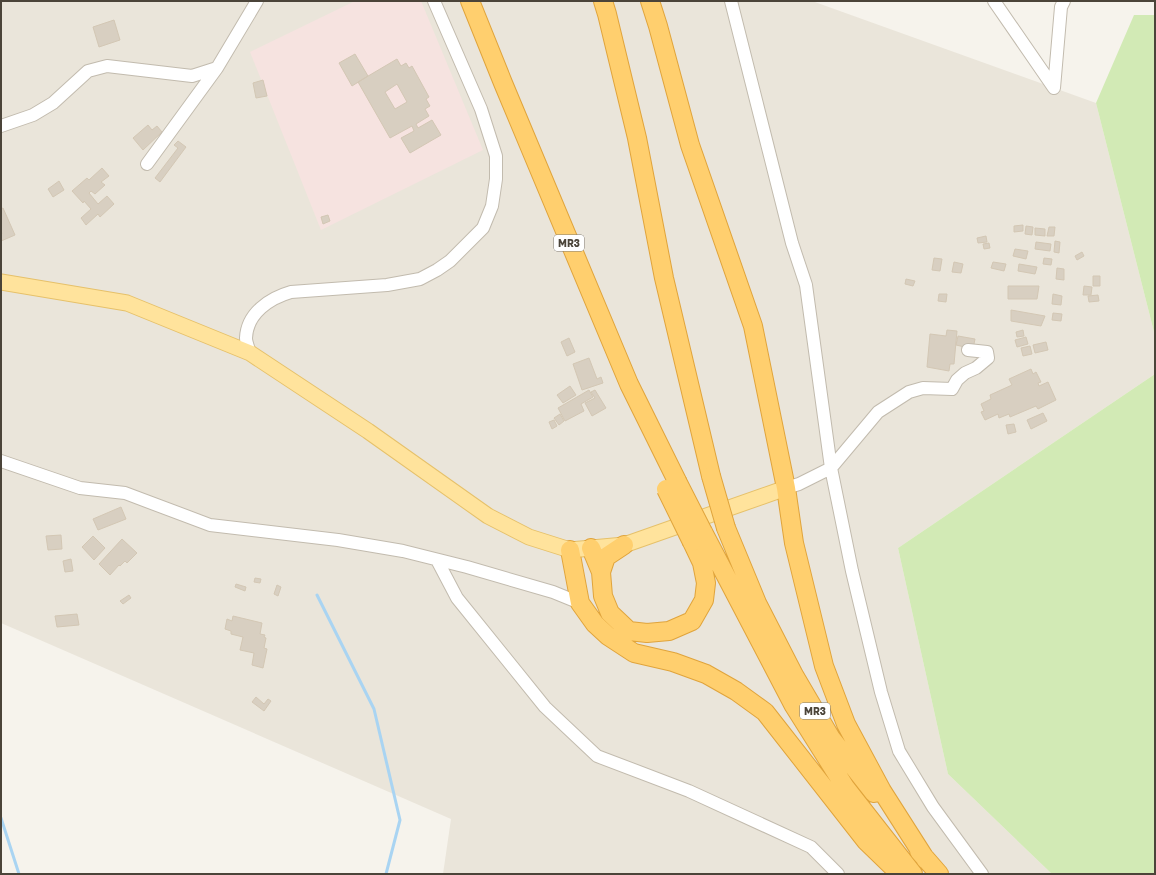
<svg xmlns="http://www.w3.org/2000/svg" width="1156" height="875" font-family="'Golos Text',sans-serif">
<style>
.residential{fill:#eae5da}
.medical{fill:#f6e3e0}
.green{fill:#d2eab5}
.lines{fill:none;stroke-linecap:round;stroke-linejoin:round}
.stream{stroke:#a9d4f2;stroke-width:3}
.building{fill:#d8cfc1;stroke:#d3c7b4;fill-rule:evenodd}
.minor-casing{stroke:#c2bbae;stroke-width:14}
.major-casing{stroke:#e6c16a;stroke-width:17}
.highway-casing{stroke:#e0a43c;stroke-width:20}
.minor{stroke:#fff;stroke-width:12}
.major{stroke:#ffe39c;stroke-width:15}
.highway{stroke:#ffcf6e;stroke-width:18}
.highway-bridge-casing{stroke:#e0a43c;stroke-width:20;stroke-linecap:butt}
.highway-bridge{stroke:#ffcf6e;stroke-width:18}
.labels{text-anchor:middle;stroke-width:4;stroke-linejoin:round;paint-order:stroke}
.shield{fill:#fff;stroke:#817c74;stroke-width:1}
.shield-label{font-size:10px;font-weight:bold;fill:#4b4439}
</style>
<rect width="100%" height="100%" fill="#f6f3ec"/>
<!-- residential -->
<path class="residential" d="M1 1H812L1096 103 1155 336V374L898 548 948 774 1052 874H443L451 819 1 623Z"/>
<!-- medical -->
<path class="medical" d="M355 1H421L483 150 321 230 250 52Z"/>
<!-- green -->
<path class="green" d="M1134 15H1155V336L1096 103Z
M1155 374V874H1052L948 774 898 548Z"/>
<g class="lines">
<!-- stream -->
<path class="stream" d="M317 595 374 709 400 820 386 874
M1 818 19 874"/>
</g>
<!-- building -->
<path class="building" d="M114 20 120 40 99 47 93 27Z
M355 54 368 76 352 86 339 63Z
M397 59 401 66 406 63 409 68 412 66 429 97 426 99 430 106 425 109 429 116 416 124 418 128 432 120 441 135 410 153 401 138 414 131 412 126 390 138 358 82ZM397 84 407 102 395 109 385 92Z
M263 80 267 96 256 98 253 83Z
M148 125 152 130 157 126 162 132 143 150 133 138Z
M178 141 186 147 160 182 155 178 178 148 174 145Z
M102 168 109 176 101 182 105 185 95 194 91 191 89 193 98 204 107 196 114 204 100 217 98 214 86 225 81 218 91 209 84 201 83 203 72 191 87 178 89 180Z
M59 181 64 190 53 197 48 189Z
M3 208 15 235 1 241V234H2L1 230V209Z
M328 215 330 221 323 224 321 217Z
M1023 225V231L1014 232V226Z
M1026 226 1033 227 1032 235 1025 234Z
M1049 227H1055L1054 236H1047Z
M1035 228 1045 229V236L1035 235Z
M986 236 987 242 978 243 977 238Z
M1055 241 1060 242 1059 253 1054 252Z
M1036 242 1051 244 1050 251 1035 249Z
M989 243 990 248 984 249 983 244Z
M1015 249 1028 251 1026 259 1013 256Z
M1082 252 1084 256 1077 260 1075 256Z
M934 258 942 259 940 271 932 270Z
M1044 258 1052 259 1051 265 1043 264Z
M954 262 963 264 961 273 952 272Z
M993 262 1006 264 1004 271 991 268Z
M1019 264 1037 267 1035 274 1018 271Z
M1057 268 1064 269V280L1056 279Z
M1093 276H1100V286H1093Z
M906 279 915 281 913 286 905 284Z
M1008 286H1039L1037 299H1008Z
M1084 286 1092 287 1091 295H1083Z
M939 294H947L946 302 938 301Z
M1053 294 1062 296 1061 305 1052 304Z
M1098 295 1099 301 1089 302 1088 296Z
M1011 310 1045 316 1041 326 1011 321Z
M1053 313 1062 314 1061 321 1052 320Z
M947 330 957 331 954 364H950L949 371 927 367 930 334 946 336Z
M1023 330 1024 336 1017 337 1016 332Z
M958 336 975 339 973 349 956 345Z
M1026 337 1028 344 1017 347 1015 340Z
M569 338 575 352 567 356 561 342Z
M1046 342 1048 350 1035 353 1033 345Z
M1030 346 1032 354 1023 356 1021 348Z
M589 358 597 379 601 377 603 383 582 390 573 364Z
M1031 369 1033 374 1036 372 1041 382 1038 383 1039 386 1048 382 1056 400 1038 409 1036 406 1010 417 1009 414 999 418 998 414 985 420 981 412 984 411 981 404 991 399 990 395 1012 385 1009 379Z
M570 386 576 395 563 403 557 395Z
M589 390 593 397 581 404 584 411 565 421 558 408Z
M595 390 606 408 592 416 585 403 595 398 591 392Z
M1043 413 1047 421 1031 429 1027 420Z
M560 414 564 421 559 425 554 418Z
M554 420 557 426 552 429 549 422Z
M1014 424 1016 432 1008 434 1006 425Z
M121 507 126 519 98 530 93 519Z
M61 535 62 549 48 550 46 536Z
M93 536 105 548 94 560 82 547Z
M122 539 137 553 127 563 125 561 120 566 119 565 110 575 99 564Z
M71 559 73 571 65 572 63 561Z
M255 578 261 579 260 583 254 582Z
M236 584 246 587 245 591 235 587Z
M277 585 281 587 278 596 274 594Z
M129 595 131 598 123 604 120 601Z
M77 614 79 625 57 627 55 616Z
M233 616 262 623 260 634 265 635 264 637 266 638 264 648 267 649 263 668 252 665 254 653 240 650 243 637 231 634V631L225 629 227 619 232 621Z
M256 697 264 704 268 699 271 701 264 711 252 702Z"/>
<g class="lines">
<!-- minor casing -->
<g class="minor-casing">
<path id="minor" d="M731 1 792 243 806 285 831 468 852 571 881 692 899 751 933 807 982 874
M994 1 1054 88 1061 7 1064 1
M1 126 33 115 53 103 88 71 107 66 192 76 217 68
M147 164 217 68 257 1
M250 353C249 349 246 343 246 338 247 313 270 298 291 292L387 285 420 279 437 270 450 261 483 228 492 206 496 179V156L481 109 434 1
M1 461 80 488 125 493 210 525 338 540 403 551 467 567 553 592 580 603
M786 488 799 484 831 468 878 412 909 392 923 388 952 389 957 380 965 373 976 368 988 358 987 352 968 350
M437 560 457 598 545 707 597 756 689 791 811 847 838 874"/>
</g>
<!-- major casing -->
<g class="major-casing">
<path id="major" d="M1 282 127 303 250 353 368 431 488 516 529 537 570 550 624 545 786 488"/>
</g>
<!-- highway casing -->
<g class="highway-casing">
<path id="highway" d="M470 1 503 83 629 384 677 481
M603 1 607 14 637 138 664 278 711 476
M650 1 658 26 690 145 753 326 786 488 794 543 824 666 846 724 882 791 926 860
M726 528 757 603 794 675 831 738 874 793
M703 532 794 706 845 787 913 874
M624 545 606 557 601 572 603 596 610 613 629 631 647 633 669 631 692 621 704 600 706 583 702 563 692 542
M591 548 601 572
M570 550 580 603 595 624 608 636 634 653 673 662 706 674 736 691 765 712 866 841 900 874
M919 851 939 874"/>
</g>
<!-- minor -->
<use href="#minor" class="minor"/>
<!-- major -->
<use href="#major" class="major"/>
<!-- highway -->
<use href="#highway" class="highway"/>
<!-- highway-bridge casing -->
<g class="highway-bridge-casing">
<path id="highway-bridge" d="M711 476 726 528
M677 481 703 532
M666 489 692 542"/>
</g>
<!-- highway-bridge -->
<use href="#highway-bridge" class="highway-bridge"/>
</g>
<g class="labels">
<!-- shield labels -->
<g class="shield">
<rect x="554" y="235" width="30" height="16" rx="3"/>
<rect x="800" y="703" width="30" height="16" rx="3"/>
</g>
<g class="shield-label">
<text x="569" y="247">MR3</text>
<text x="815" y="715">MR3</text>
</g>
</g>
<!-- border -->
<rect width="1156" height="875" fill="none" stroke="#4b4439" stroke-width="4"/>
</svg>
